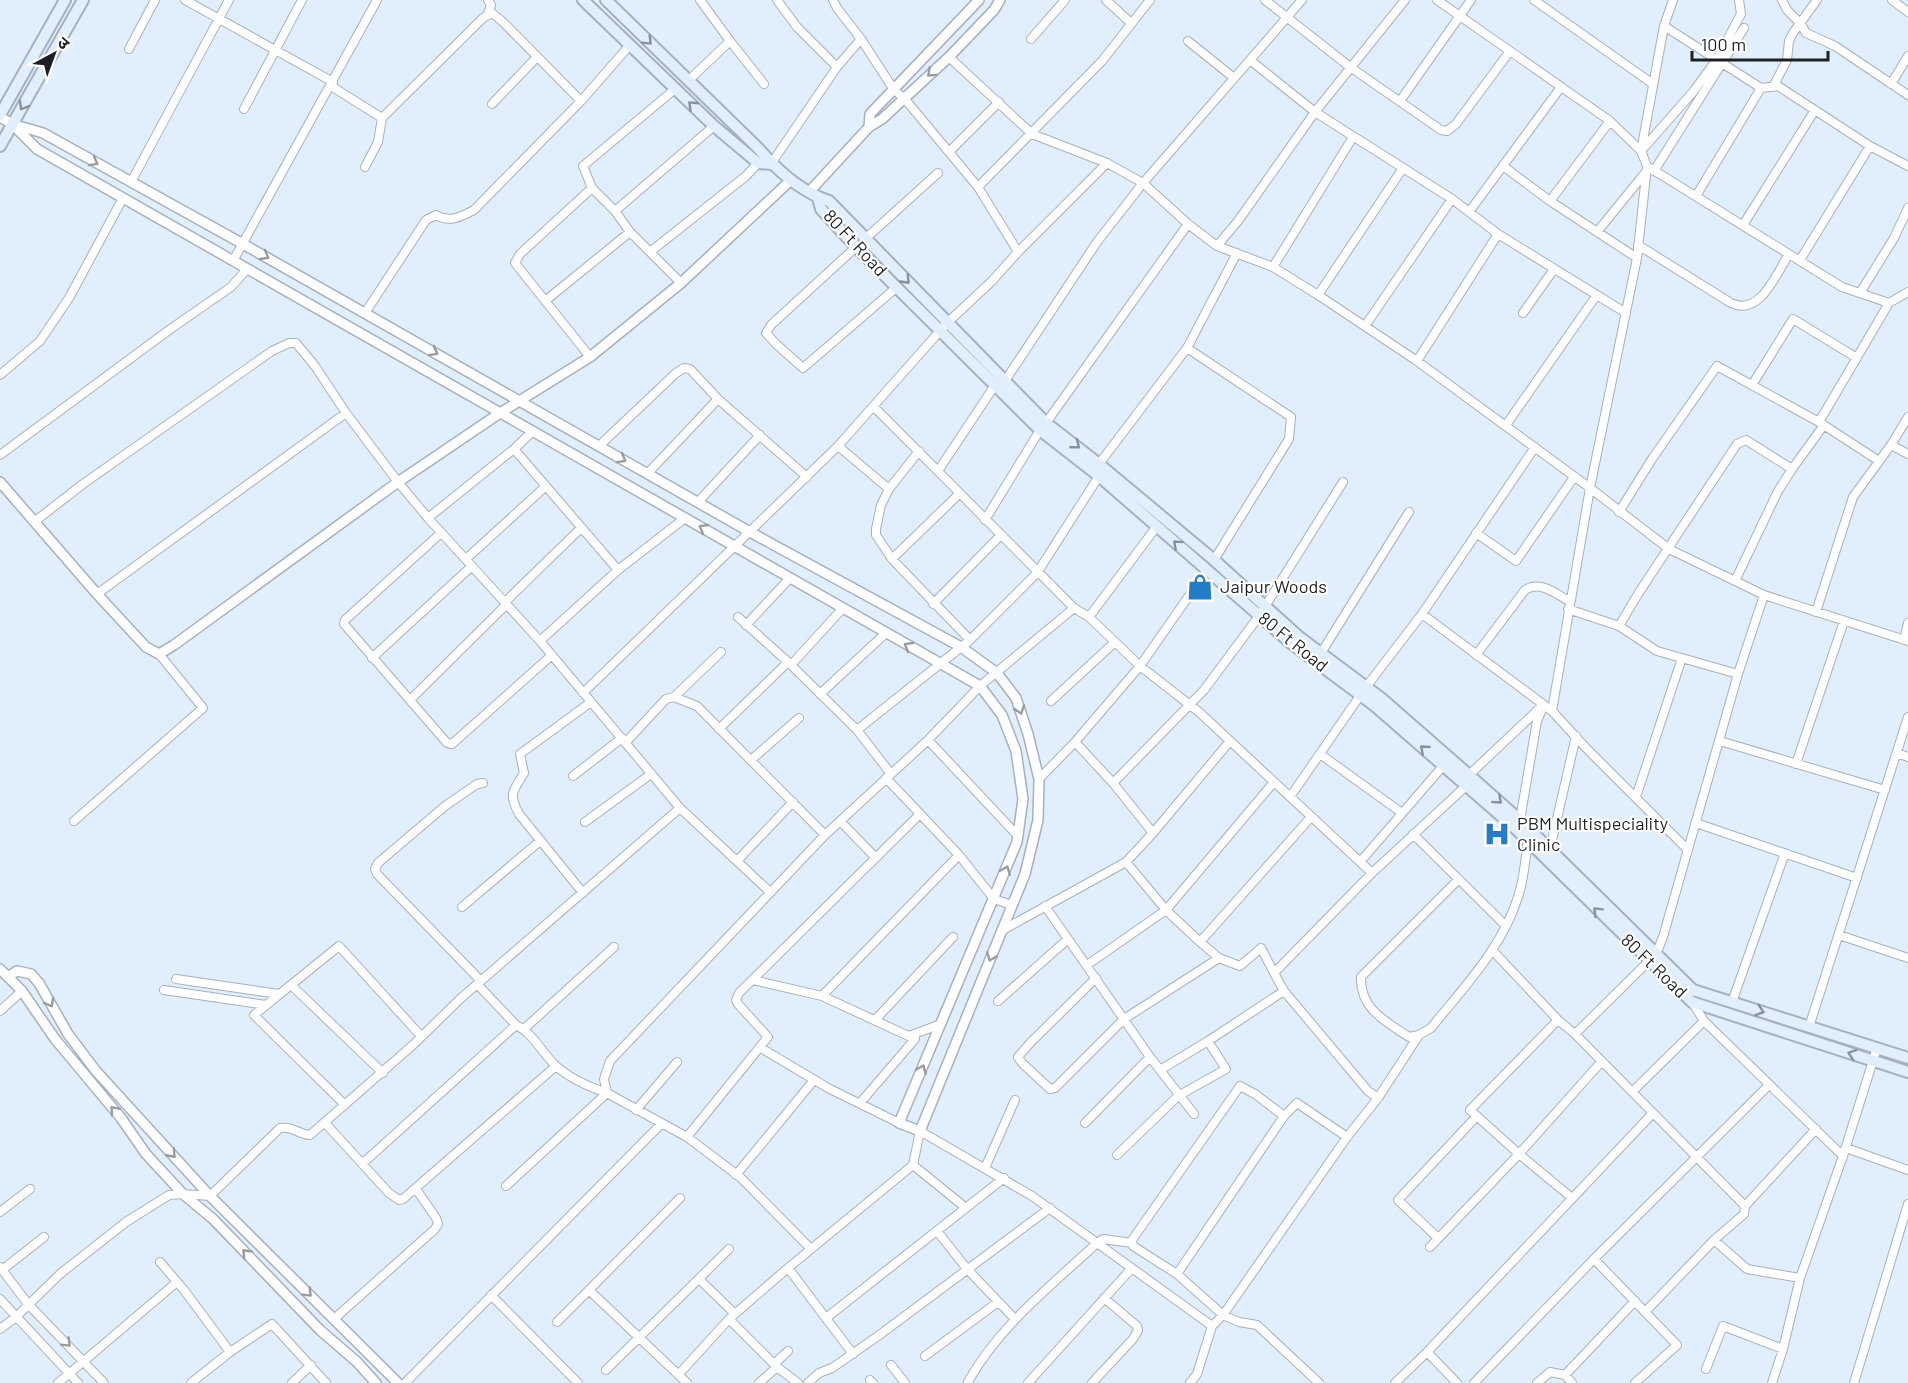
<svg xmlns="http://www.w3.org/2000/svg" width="1908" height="1383" font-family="Barlow,'Noto Sans Devanagari',sans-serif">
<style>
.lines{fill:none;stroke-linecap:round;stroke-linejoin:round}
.minor-casing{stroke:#a5b1be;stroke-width:10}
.tertiary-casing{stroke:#a5b1be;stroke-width:12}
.secondary-casing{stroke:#a5b1be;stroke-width:14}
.minor{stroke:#fff;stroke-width:8}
.tertiary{stroke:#fff;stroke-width:9}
.secondary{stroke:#e1eefc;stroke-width:10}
.oneway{stroke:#88919b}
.oneway2{stroke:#999b9d}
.labels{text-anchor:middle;stroke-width:4.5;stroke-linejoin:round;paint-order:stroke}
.street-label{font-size:18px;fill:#1c2025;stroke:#fff}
.poi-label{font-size:18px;fill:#1c2025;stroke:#fff;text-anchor:start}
</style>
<rect width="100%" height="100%" fill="#e1eefb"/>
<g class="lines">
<!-- minor casing -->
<g class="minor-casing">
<path id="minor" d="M185 0 333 82
M833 0 837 8 861 39
M1106 0 1131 23
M1265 0 1350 67 1441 130 1447 131 1456 124 1510 51
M1437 0 1610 121 1641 151 1693 92 1717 59 1741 14 1739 0
M1534 0 1653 84
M1782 0 1787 10 1801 24 1806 33 1835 46 1908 95
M1892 0 1908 12
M487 16 491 5 488 0
M1664 26 1761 88 1778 86 1870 146 1908 166
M1031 39 1065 0
M730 41 764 84
M1188 41 1234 78
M129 49 155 0
M949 57 1032 134 1107 163 1143 183 1188 224 1217 246 1273 267 1318 295 1417 361 1590 488 1669 549 1764 595 1908 641
M1250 60 1315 112 1452 199 1498 234 1626 313
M837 67 861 39 894 90 904 98 978 187 1018 252
M689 80 730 41 700 0
M1891 84 1908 56
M331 86 382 118 483 18 492 13 503 22 581 101
M1773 87 1787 60 1789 41 1793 33 1817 0
M675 89 583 166 592 188 615 211 630 232 681 283
M1400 101 1471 0
M492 104 537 57
M244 109 302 0
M949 152 999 102
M771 164 837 67 797 27 777 0
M1503 166 1550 201 1637 258
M1647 166 1842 287 1889 303
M365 167 378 142 382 118
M1654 171 1744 28
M131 182 229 0
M978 187 1102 61 1150 0
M1696 196 1761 88
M1550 201 1610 121
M615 211 714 126
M1469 212 1561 87
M1743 225 1815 110
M1597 232 1645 173
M865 239 938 173
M1638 245 1731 303C1760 317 1776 274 1789 254
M1217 246 1238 221 1315 112 1405 0
M856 247 771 325 766 333 776 344 803 368 897 287
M650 252 746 176 758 163
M1800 260 1870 146
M233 261 377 0
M1273 267 1353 137
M1860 293 1894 238 1908 208
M1318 295 1403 168
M545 301 630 232
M365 313 426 220 436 215C450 223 460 217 474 210L581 101 629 46
M1523 313 1554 269
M1365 326 1452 199
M1187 348 1291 417 1289 439 1214 560
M590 357 515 263 520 254 592 188
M1417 361 1498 234
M0 375 40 341 69 298 123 198
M1005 381 1097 242 1143 183 1302 0
M1752 385 1793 319 1857 358
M874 407 1074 608 1089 617 1140 666 1199 712 1372 873
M1046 423 1188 224
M1506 425 1596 296
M1891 445 1908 454
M599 446 676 373 684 368 690 369 718 399 807 477
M838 446 889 489 881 505 876 529V535L892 559 970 640 857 730
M514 449 618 570
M0 455 169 330 231 287 247 269
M1879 461 1819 422 1889 303 1908 292
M938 471 995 385
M648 473 718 399
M889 489 919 451
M698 502 760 435
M1619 512 1652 459 1717 366 1819 422
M428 518 514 449 533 431
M985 520 1040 430
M34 522 83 484 272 351 289 343H296L315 366 346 413 398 482 428 518 540 641 680 808 770 892
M441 533 345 620 344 624 447 743 452 744 552 655
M1476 533 1516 561 1574 477
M466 559 546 486
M892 559 959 494
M1735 581 1778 491 1792 469 1824 425
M97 594 346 413
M505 602 581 528
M933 604 1001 535
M1568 609 1619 626 1657 651 1738 674
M1816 612 1853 497 1891 445 1908 417
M1422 614 1552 711 1586 748 1688 850
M738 617 788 662 857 730 891 774
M1089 617 1157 526
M746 625 790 578
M1619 626 1638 594 1737 444 1746 440 1792 469
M970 640 1037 573 1099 476V464L1187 348 1237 253
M1904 640 1908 623
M540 641 618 570 685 518
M1321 653 1409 512
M1476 655 1525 590C1540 580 1556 594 1569 601
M372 658 472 566
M791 665 843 608
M583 693 838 446 947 323 991 282 1018 252 1107 163
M820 694 886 633
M674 697 721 652
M410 700 507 604
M1051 701 1115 642
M1552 711 1590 488 1637 258 1647 166 1641 151 1664 26 1673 0
M719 729 788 662
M928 740 1018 836
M1720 741 1885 790
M626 742 666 699 674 697 697 706 825 835
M1075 742 1113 783 1153 833
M1897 753 1908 757
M1320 754 1402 813
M751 760 799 718
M1796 764 1844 621
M1469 775 1542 706
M573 776 622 738
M886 778 959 855 994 899 1012 905
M1039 779 1075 742 1140 666 1207 570
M1113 783 1204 690 1259 616 1343 482
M1290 797 1366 687 1422 614 1535 447
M1636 797 1682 658
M1520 820 1537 721 1544 705
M74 821 203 708 159 654
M840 821 876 858
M585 822 651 774
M1696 823 1857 878
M1413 834 1506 926
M1550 849 1576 736
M737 861 793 802
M1126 862 1166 910 1200 942 1219 958 1240 966 1261 948 1274 973
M1360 862 1443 766
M1458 880 1361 977C1360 1009 1385 1021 1409 1037L1419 1035 1431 1028C1464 987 1502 948 1518 897 1524 880 1525 860 1528 842
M583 893 519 814C508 793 513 792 524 773L520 754 591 702
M1045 906 1150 1057 1194 1114
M462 907 540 841
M1001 931 1126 862 1153 833 1230 741
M1839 935 1908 958
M1200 942 1311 817
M1493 951 1558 1020 1575 1034 1745 1206 1744 1214 1714 1240 1645 1312
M1087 965 1166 910 1274 782
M1096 978 1030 1043 1018 1057 1022 1063 1050 1089 1055 1088 1124 1019 1219 958
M176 979 279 994
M753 980 822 996 915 1039 860 1103
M481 981 377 874 375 869 378 863 445 806 477 784 483 783
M291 985 383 1073
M478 985 516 1025C534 1034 542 1053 556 1066 571 1079 589 1087 607 1093L506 1186
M164 990 266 1005
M822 996 959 855
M998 1001 1068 939
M1692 1002 1704 1021 1843 1156
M1732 1002 1785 853
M0 1011 22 991
M875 1020 953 937
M1558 1020 1470 1110 1519 1154 1572 1198
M1809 1027 1908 717
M524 1029 614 947
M1575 1034 1656 954 1663 937 1738 674 1764 595
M909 1036 941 1024
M761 1048 828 1088 899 1123
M1160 1070 1208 1041 1284 991
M1632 1092 1704 1021
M1378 1098 1419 1035
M345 1105 254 1015 339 946 421 1036
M636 1110 677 1062
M325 1123 389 1193 399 1200 403 1199 556 1066
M1085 1123 1150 1057
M687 1137 768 1037 738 1004 736 1000 739 993 920 814
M1846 1148 1908 1170
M1117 1155 1178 1096 1226 1069 1208 1041
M362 1164 516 1025
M913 1165 966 1208
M985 1168 1015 1100
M736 1175 814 1080
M680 1198 589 1290 687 1383
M1745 1206 1816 1129
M0 1212 30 1189
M937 1231 967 1269 1015 1319
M1438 1238 1398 1200 1477 1116
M1714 1240 1747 1269 1800 1278
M1430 1247 1519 1154 1602 1061
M811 1249 740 1177 687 1137 607 1093 604 1079 610 1061 825 835 928 740 980 686 1074 608
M1594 1259 1677 1345 1635 1383
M160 1262 184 1290 230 1352
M0 1267 28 1304 104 1383
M788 1268 853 1354
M2 1270 44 1237
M1177 1274 1284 1116
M699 1279 735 1314
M491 1295 578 1383
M0 1299 78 1383
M826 1318 1004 1178
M334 1319 435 1229 438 1224 436 1218 416 1189
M729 1319 777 1367 798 1383
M557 1322 589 1290
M0 1329 16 1317 60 1274 126 1222 169 1195 183 1194 210 1196 280 1128C294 1126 297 1134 310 1135L414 1044 460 999 680 808
M1427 1352 1457 1383
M925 1356 998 1302
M774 1364 788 1351
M891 1365 905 1383
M1706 1369 1723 1326 1783 1349
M606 1370 729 1249
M679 1374 729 1319 788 1268 913 1165 920 1131 1032 1196 1212 1326
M1565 1375 1635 1301
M870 1380 873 1383
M58 1383 177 1282
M191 1383 230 1352 272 1324 326 1383
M292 1383 311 1365
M405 1383 661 1124
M759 1383 777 1367
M808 1383 819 1373 832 1368 878 1336 1050 1208
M969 1383 968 1382C999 1326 1051 1286 1097 1243L1103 1239 1132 1243
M1028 1383 1131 1269
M1092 1383 1133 1339 1138 1330 1137 1326 1104 1298
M1190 1383 1197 1374 1212 1326 1223 1315 1347 1137 1378 1098 1368 1091 1284 991 1274 973 1372 873 1466 786
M1319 1383 1257 1325 1239 1322 1223 1315 1177 1274 1133 1246 1132 1240 1240 1086 1255 1094 1284 1116 1297 1103 1347 1137
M1395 1383 1427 1352 1653 1113
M1474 1383 1594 1259 1769 1085
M1537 1383 1550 1372 1565 1375 1572 1383
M1772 1383 1783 1349 1800 1278 1843 1156 1877 1048
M1854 1383 1908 1204"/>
</g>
<!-- tertiary casing -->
<g class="tertiary-casing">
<path id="tertiary" d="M0 117 12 124 37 149 980 686 1002 715 1016 751 1023 799 1017 842 899 1123 920 1131 1025 874 1038 820 1039 779 1028 734 1016 698 997 673 961 647 750 532 243 244 43 133 12 124
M869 127 870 114 979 0
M809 192 869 127 882 119 949 57 994 10 1000 0
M0 482 97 594 146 647 159 654 174 645 398 482 500 413 590 357 681 283 791 180
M0 969 22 991 55 1039 121 1118 146 1154 183 1194 213 1219 320 1330 357 1362 376 1383
M9 976 17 971 31 974 39 983 68 1034 96 1071 210 1196 398 1383"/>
</g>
<!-- secondary casing -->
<g class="secondary-casing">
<path id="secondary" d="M583 0 714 126 758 163 771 164
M606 0 758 148C777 170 801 192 829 201L1046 423 1099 464 1214 560 1298 636 1381 698 1469 775 1522 822 1693 990 1908 1058
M0 115 65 0
M0 146 83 0
M818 198 821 209 856 247 1040 430 1099 476 1292 644 1375 706 1516 829 1692 1002 1908 1072"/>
</g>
<!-- minor -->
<use href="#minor" class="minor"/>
<!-- tertiary -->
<use href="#tertiary" class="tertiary"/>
<!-- secondary -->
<use href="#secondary" class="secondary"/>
</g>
<!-- one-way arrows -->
<defs><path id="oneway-chevron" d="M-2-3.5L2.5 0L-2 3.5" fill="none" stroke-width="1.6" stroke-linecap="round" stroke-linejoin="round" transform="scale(1.5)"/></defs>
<g class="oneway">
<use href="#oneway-chevron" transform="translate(648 41) rotate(45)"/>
<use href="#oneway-chevron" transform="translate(692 105) rotate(-136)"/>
<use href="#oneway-chevron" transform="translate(23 106) rotate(120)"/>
<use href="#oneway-chevron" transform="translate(906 280) rotate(46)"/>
<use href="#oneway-chevron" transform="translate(1076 445) rotate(38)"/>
<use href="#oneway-chevron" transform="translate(1177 544) rotate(-138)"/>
<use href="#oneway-chevron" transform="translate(1424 749) rotate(-139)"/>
<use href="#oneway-chevron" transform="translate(1498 800) rotate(41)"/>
<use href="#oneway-chevron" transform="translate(1597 911) rotate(-135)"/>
<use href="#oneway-chevron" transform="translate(1760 1011) rotate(18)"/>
<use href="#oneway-chevron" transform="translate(1852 1054) rotate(-162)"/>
</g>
<g class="oneway2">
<use href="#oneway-chevron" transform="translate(931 73) rotate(138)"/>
<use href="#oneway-chevron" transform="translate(94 162) rotate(29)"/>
<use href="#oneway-chevron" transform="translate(265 256) rotate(30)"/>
<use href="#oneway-chevron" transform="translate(434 352) rotate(29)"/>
<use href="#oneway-chevron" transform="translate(622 459) rotate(29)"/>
<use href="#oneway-chevron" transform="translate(703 528) rotate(-150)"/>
<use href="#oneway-chevron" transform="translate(908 646) rotate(-150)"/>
<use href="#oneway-chevron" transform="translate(1020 710) rotate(71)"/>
<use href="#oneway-chevron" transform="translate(1006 870) rotate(-68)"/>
<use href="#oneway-chevron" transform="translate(991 957) rotate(112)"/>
<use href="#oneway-chevron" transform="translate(50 1003) rotate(61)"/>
<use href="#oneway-chevron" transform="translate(922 1069) rotate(-67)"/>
<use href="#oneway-chevron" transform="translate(114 1110) rotate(-131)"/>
<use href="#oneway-chevron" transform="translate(172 1154) rotate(48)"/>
<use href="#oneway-chevron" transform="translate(246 1253) rotate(-134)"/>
<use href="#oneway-chevron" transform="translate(308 1293) rotate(45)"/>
<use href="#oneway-chevron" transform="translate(67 1343) rotate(45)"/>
</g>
<!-- icons -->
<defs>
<g id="shop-bare" transform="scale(2.07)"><path d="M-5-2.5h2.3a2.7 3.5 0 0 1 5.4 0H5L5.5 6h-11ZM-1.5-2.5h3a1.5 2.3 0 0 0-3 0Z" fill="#237cc9" stroke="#fff" stroke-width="2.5" paint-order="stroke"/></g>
<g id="hospital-bare" transform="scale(2.07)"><path d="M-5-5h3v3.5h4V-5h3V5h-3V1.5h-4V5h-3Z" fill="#237cc9" stroke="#fff" stroke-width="2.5" paint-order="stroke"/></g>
</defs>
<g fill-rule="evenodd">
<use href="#shop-bare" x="1200" y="587"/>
<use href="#hospital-bare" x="1497" y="834"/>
</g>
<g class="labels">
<!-- street labels -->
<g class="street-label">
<text transform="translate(855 243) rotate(47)" y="6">80 Ft Road</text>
<text transform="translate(1293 642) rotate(39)" y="6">80 Ft Road</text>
<text transform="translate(1654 966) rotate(44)" y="6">80 Ft Road</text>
</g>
<!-- poi labels -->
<g class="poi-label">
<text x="1220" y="593">Jaipur Woods</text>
<text x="1517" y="830">PBM Multispeciality<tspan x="1517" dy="21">Clinic</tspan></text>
</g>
</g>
<!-- north arrow -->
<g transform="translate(54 54) rotate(41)" stroke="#ffffff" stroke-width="4.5" paint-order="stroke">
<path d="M0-4.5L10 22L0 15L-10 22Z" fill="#1c2025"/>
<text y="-9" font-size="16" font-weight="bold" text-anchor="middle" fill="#1c2025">उ</text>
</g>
<!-- scale -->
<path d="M1692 51v9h136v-9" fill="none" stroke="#1c2025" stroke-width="3"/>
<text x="1701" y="51" font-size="18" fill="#1c2025" stroke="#ffffff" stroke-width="4.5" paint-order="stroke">100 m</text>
</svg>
